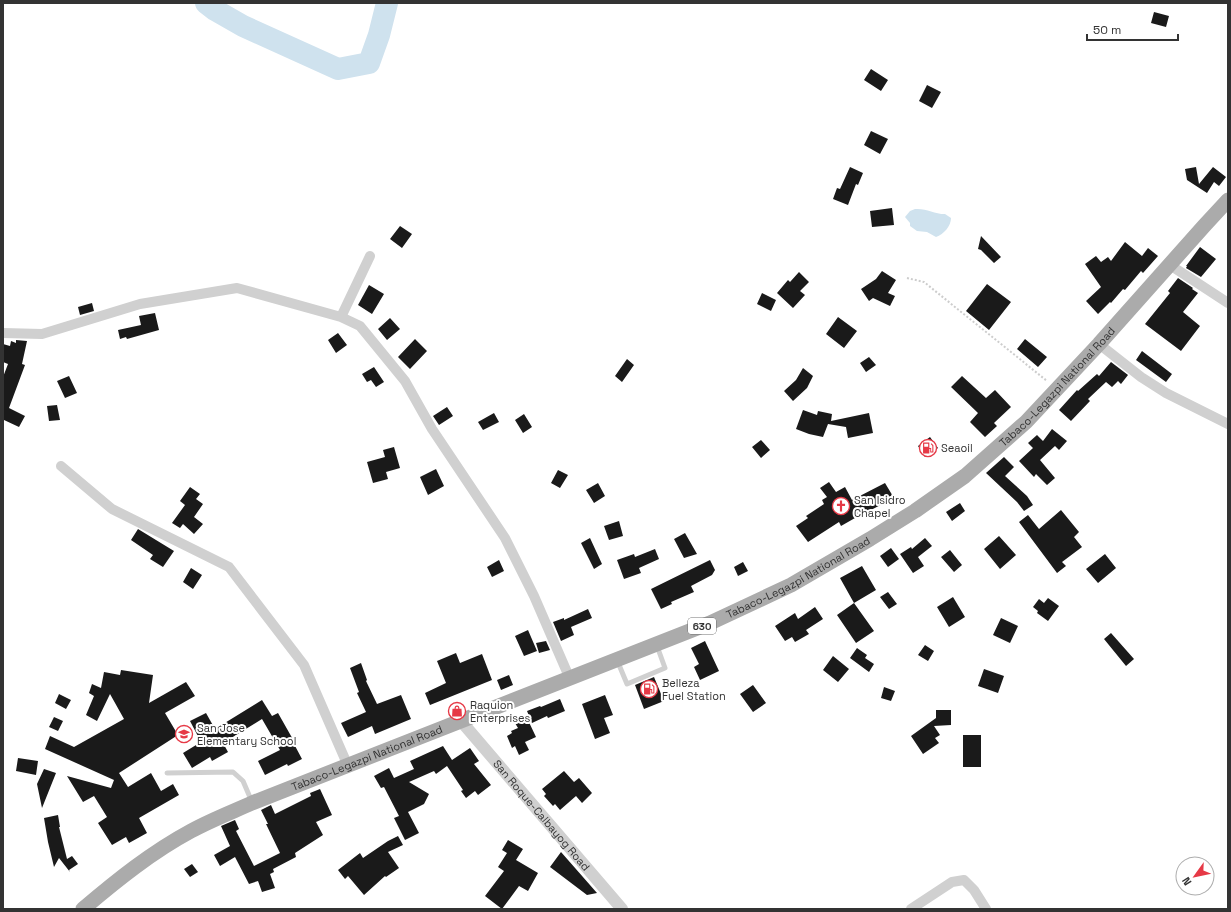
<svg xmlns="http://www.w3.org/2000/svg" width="1231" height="912" font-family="'Space Grotesk',sans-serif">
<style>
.water{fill:#cfe2ee}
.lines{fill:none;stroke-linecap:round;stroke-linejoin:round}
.river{stroke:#cfe2ee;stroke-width:22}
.building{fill:#1a1a1a}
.path{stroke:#cdcdcd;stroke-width:2;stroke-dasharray:2 2;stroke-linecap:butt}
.service{stroke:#d0d0d0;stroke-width:5}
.minor{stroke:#d0d0d0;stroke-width:10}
.tertiary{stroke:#d0d0d0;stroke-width:12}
.primary{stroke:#ababab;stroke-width:15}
.labels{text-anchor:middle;stroke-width:4;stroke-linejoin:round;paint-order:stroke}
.shield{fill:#fff;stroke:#707070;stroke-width:1}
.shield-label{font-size:10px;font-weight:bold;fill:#333}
.street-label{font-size:11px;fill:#333;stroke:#fff}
.poi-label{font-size:11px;fill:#333;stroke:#fff;text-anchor:start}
</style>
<rect width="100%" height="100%" fill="#fff"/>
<!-- water -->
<path class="water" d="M915 209C926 208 934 214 945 214L951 218C951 226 944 234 936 237L927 232 917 231 910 226V223L905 217 910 211Z"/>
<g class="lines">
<!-- river -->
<path class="river" d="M206 3 215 10 243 26 338 69 369 63 379 35 387 3"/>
</g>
<!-- building -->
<path class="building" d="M1154 12 1169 16 1166 27 1151 23Z
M871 69 888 80 881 91 864 80Z
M927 85 941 92 932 108 919 101Z
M871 131 888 139 880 154 864 145Z
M850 167 863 173 858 185 856 184 848 205 833 199 837 188 840 189Z
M1196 167 1199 184 1213 167 1226 177 1219 186 1214 182 1207 193 1187 180 1185 169Z
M892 208 894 225 872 227 870 211Z
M400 226 412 234 402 248 390 239Z
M981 236 1001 257 994 263 981 250 978 249Z
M1125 242 1142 256 1148 248 1158 256 1143 273 1141 271 1125 290 1123 289 1111 303 1110 302 1098 314 1086 301 1101 287 1085 264 1096 256 1101 262 1108 257 1111 261Z
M1200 247 1216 259 1201 277 1186 268 1187 266H1186Z
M882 271 896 280 888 293 895 296 890 306 873 298 869 301 861 289 876 279Z
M799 272 809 282 800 291 805 295 793 308 777 293 788 280 790 282Z
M1178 278 1193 288 1192 289 1198 293 1183 312 1200 326 1181 351 1145 324 1170 293 1168 291Z
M987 284 1011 302 989 330 966 311Z
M369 285 384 294 372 314 358 305Z
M762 293 776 300 771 311 757 304Z
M92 303 94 311 80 315 78 307Z
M155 313 159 330 127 339 126 337 120 339 118 330 141 325 139 316Z
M838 317 857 331 844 348 826 334Z
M390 318 400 329 387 340 378 329Z
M338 333 347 345 336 353 328 340Z
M415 339 427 351 410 369 398 357Z
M1025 339 1047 357 1038 367 1017 349Z
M16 340 27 341 22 364 25 365 9 408 25 416 19 427 4 420 3 422V377L8 364 3 362V344L10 346 11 341 16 343Z
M1142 351 1172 374 1166 382 1136 360Z
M869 357 876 365 866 372 860 363Z
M627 359 634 365 622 382 615 376Z
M1111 362 1128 375 1121 384 1118 381 1112 387 1106 382 1088 399 1090 401 1071 421 1059 410 1077 390 1078 391 1097 374 1099 376Z
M374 367 384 382 376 387 371 380 367 382 362 374Z
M803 368 813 376 807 388 793 401 784 391 796 380Z
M69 376 77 393 65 398 57 381Z
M962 376 986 398 995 390 1011 407 994 423 997 426 985 437 970 422 978 413 951 387Z
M57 405 60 420 49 421 47 406Z
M447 407 453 416 439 425 433 416Z
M803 410 817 415 818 411 832 414 831 421 869 413 873 433 848 438 846 427 828 424 823 437 809 434 796 429Z
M494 413 499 422 483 430 478 422Z
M524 414 532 427 523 433 515 420Z
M1052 429 1067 441 1059 450 1055 446 1040 460 1055 478 1047 485 1036 474 1034 477 1019 461 1033 448 1028 443 1037 435 1043 441Z
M930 437 938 448 925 457 918 446Z
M761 440 770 450 761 458 752 447Z
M394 447 400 468 386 472 388 479 373 483 367 462 385 457 383 450Z
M1004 457 1014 467 1005 476 1027 496 1033 505 1024 511 1017 502 986 473Z
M436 469 444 486 428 495 420 477Z
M558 470 568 475 560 488 551 483Z
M829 482 836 492 845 487 852 500 885 483 894 498 869 511V510L841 526 839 522 808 542 796 526 808 518 806 516 824 504 822 500 827 497 820 488Z
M598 483 605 496 594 503 586 490Z
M190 487 200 494 196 499 203 504 194 517 203 524 194 534 183 524 180 528 172 523 185 505 180 501Z
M960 503 965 511 952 521 946 512Z
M1061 510 1079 532 1074 537 1082 547 1062 562 1066 566 1057 573 1019 522 1028 515 1039 529Z
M619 521 623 536 609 540 604 526Z
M138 529 174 551 163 567 150 559 153 555 131 540Z
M685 533 697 554 684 558 674 539Z
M999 536 1016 555 1000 569 984 549Z
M590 538 602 564 594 569 581 543Z
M925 538 932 546 918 557 924 566 913 573 900 554 911 547 912 549Z
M891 548 899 559 888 567 880 556Z
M655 549 659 559 639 568 641 573 624 579 617 560 634 554 635 557Z
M950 550 962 565 954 572 941 557Z
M1105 554 1116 568 1098 583 1086 569Z
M499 560 504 571 492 577 487 567Z
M710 560 715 570 712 575 691 586 694 592 671 602 672 604 661 609 651 589Z
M743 562 748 571 738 576 734 567Z
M862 566 876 590 854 603 840 578Z
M191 568 202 575 193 589 183 582Z
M888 592 897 604 889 609 880 597Z
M953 597 965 617 949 627 937 607Z
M1048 598 1059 606 1048 621 1037 613 1038 611 1033 607 1039 599 1044 603Z
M854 603 874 631 856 643 837 615Z
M815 607 823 619 806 630 809 634 795 642 792 637 785 641 775 626 795 613 798 619Z
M588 609 592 618 571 627 574 635 561 641 553 622 564 618V620Z
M1001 618 1018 626 1010 643 993 635Z
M528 630 537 651 524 656 515 636Z
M1111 633 1134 659 1126 666 1104 639Z
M546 641 550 650 539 653 536 643Z
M705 641 719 671 700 680 694 667 699 664 691 648Z
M925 645 934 651 928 661 918 655Z
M857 648 867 655 865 658 874 664 869 672 850 658Z
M456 653 460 663 482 654 492 680 430 705 425 693 446 683 437 661Z
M833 656 849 669 838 682 823 670Z
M361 663 367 680 366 681 377 704 401 695 411 719 375 734 372 726 348 737 341 723 366 712 357 693 359 692 350 668Z
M984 669 1004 676 998 693 978 686Z
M121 670 153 675 149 703 186 682 195 696 165 713 178 735 119 773 128 787 151 773 161 791 173 784 179 795 139 818 147 833 129 843 126 837 112 845 98 823 107 817 94 796 83 802 67 776 111 788 114 780 45 749 50 736 74 747 124 719 110 694 97 721 86 715 94 696 89 693 92 684 101 688 104 672 120 675Z
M509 675 513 685 501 690 497 680Z
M654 677 664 701 644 709 635 685Z
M753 685 766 703 753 712 740 694Z
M884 687 895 691 891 701 881 698Z
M59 694 71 700 66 709 55 703Z
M605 695 613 715 604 718 610 733 595 739 582 704Z
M560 699 565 711 548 718 547 716 532 723 527 711 540 706 541 707Z
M262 700 272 716 278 713 295 743 294 744 302 759 288 766 287 764 265 775 258 761 280 750 262 719 223 743 228 752 212 761 210 757 192 768 183 753 201 742 190 721 206 713 215 729Z
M936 710H951V725L934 726 940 735 935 738 939 743 923 754 911 736 936 718Z
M54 717 63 721 58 731 49 727Z
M527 718 536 737 525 742 529 750 519 755 515 746 512 748 507 736 512 733 511 731 518 728 515 723Z
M963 735H981V767H963Z
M443 746 452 760 470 748 479 761 474 764 491 785 478 795 475 791 466 798 461 791 463 790 447 766 436 774 434 771 409 782 429 794 424 804 408 812 419 833 405 840 394 818 399 816 384 787 381 788 374 776 389 768 394 778 414 769 410 761Z
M18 758 38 761 36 775 16 771Z
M44 769 56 773 42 808 37 784Z
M564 771 574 782 579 778 592 793 582 803 576 796 560 810 555 804 553 806 544 796 546 794 542 789Z
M320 789 332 815 316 822 323 835 295 853 296 857 273 869 274 872 270 874 275 888 262 892 258 881 249 884 235 857 220 866 214 855 230 846 221 826 235 820 239 829 236 831 254 866 280 853 266 824H268L261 810 271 805 275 814 311 796 310 793Z
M58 815 60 827H59L67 859 72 856 78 864 69 870 70 872 59 858 54 867 48 842 44 818Z
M398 836 403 845 388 852 399 868 386 877 385 876 364 895 348 876 345 879 338 870 360 853 363 858 388 841Z
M508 840 523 849 516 860 538 873 528 891 519 886 502 909 485 896 504 871 498 867 507 853 502 850Z
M561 852 597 893 587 895 550 867Z
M192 864 198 872 190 877 184 869Z"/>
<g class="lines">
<!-- path -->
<path class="path" d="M907 278 924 282 1047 381"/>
<!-- service -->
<path class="service" d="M617 660 627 684 665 668 657 646
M167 773 233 772 243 781 252 802"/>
<!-- minor -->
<path class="minor" d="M370 256 341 317 360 326 405 381 432 429 505 538 534 596 570 679
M1170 265 1228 303
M3 333 42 334 140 304 237 288 341 317
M1099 344 1141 377 1166 393 1228 424
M61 466 112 509 229 567 304 665 348 766
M911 909 952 882 964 880 974 890 986 909"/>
<!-- tertiary -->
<path class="tertiary" id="s1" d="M461 721 622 909"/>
<!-- primary -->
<path class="primary" id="s2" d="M83 909C117 880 152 852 191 831 211 820 232 812 252 803L710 623 791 585 870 539 915 511 965 476 1026 422 1099 344 1204 226 1228 200"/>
</g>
<!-- icons -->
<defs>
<g id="fuel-ring" transform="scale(0.9)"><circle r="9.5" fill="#fff" stroke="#e63946" stroke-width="1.5"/><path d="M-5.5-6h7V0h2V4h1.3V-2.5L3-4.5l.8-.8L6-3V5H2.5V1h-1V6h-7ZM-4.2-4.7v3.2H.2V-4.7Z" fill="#e63946"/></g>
<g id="church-ring" transform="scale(0.9)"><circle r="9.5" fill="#fff" stroke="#e63946" stroke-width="1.5"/><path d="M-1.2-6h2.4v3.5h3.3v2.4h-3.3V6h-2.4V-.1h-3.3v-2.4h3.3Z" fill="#e63946"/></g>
<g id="shop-ring" transform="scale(0.9)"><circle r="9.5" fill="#fff" stroke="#e63946" stroke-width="1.5"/><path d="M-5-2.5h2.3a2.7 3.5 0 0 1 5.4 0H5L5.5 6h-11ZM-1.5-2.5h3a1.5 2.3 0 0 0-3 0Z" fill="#e63946"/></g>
<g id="school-ring" transform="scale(0.9)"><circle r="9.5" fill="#fff" stroke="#e63946" stroke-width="1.5"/><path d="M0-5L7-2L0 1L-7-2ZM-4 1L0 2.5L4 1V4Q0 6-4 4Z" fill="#e63946"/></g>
</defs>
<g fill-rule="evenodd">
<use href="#fuel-ring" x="928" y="448"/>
<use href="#church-ring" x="841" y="506"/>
<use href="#fuel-ring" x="649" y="689"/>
<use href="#shop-ring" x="457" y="711"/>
<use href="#school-ring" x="184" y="734"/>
</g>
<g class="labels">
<!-- shield labels -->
<rect class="shield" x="688" y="618" width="28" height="16" rx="3"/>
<g class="shield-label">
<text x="702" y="630">630</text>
</g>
<!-- street labels -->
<g class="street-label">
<text dy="4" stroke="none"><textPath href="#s2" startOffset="1116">Tabaco-Legazpi National Road</textPath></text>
<text dy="4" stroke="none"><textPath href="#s2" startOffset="792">Tabaco-Legazpi National Road</textPath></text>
<text dy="4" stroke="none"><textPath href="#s2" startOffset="324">Tabaco-Legazpi National Road</textPath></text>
<text dy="4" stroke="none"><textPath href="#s1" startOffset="124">San Roque-Calbayog Road</textPath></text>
</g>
<!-- poi labels -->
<g class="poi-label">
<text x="941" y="452">Seaoil</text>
<text x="854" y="504">San Isidro<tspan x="854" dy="13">Chapel</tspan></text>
<text x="662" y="687">Belleza<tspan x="662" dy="13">Fuel Station</tspan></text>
<text x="470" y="709">Raquion<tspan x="470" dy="13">Enterprises</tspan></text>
<text x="197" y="732">San Jose<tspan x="197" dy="13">Elementary School</tspan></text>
</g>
</g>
<!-- border -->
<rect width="1231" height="912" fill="none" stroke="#333333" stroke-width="8"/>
<!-- north arrow -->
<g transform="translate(1195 876) rotate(237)"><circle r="19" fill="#ffffff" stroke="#adadad"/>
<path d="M0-3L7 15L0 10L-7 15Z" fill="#e63946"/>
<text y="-6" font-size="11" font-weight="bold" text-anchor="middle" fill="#333333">N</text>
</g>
<!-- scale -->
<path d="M1087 34v6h91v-6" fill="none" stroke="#333333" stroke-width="2"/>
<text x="1093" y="34" font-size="12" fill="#333333" stroke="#ffffff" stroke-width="3" paint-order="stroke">50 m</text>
</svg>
